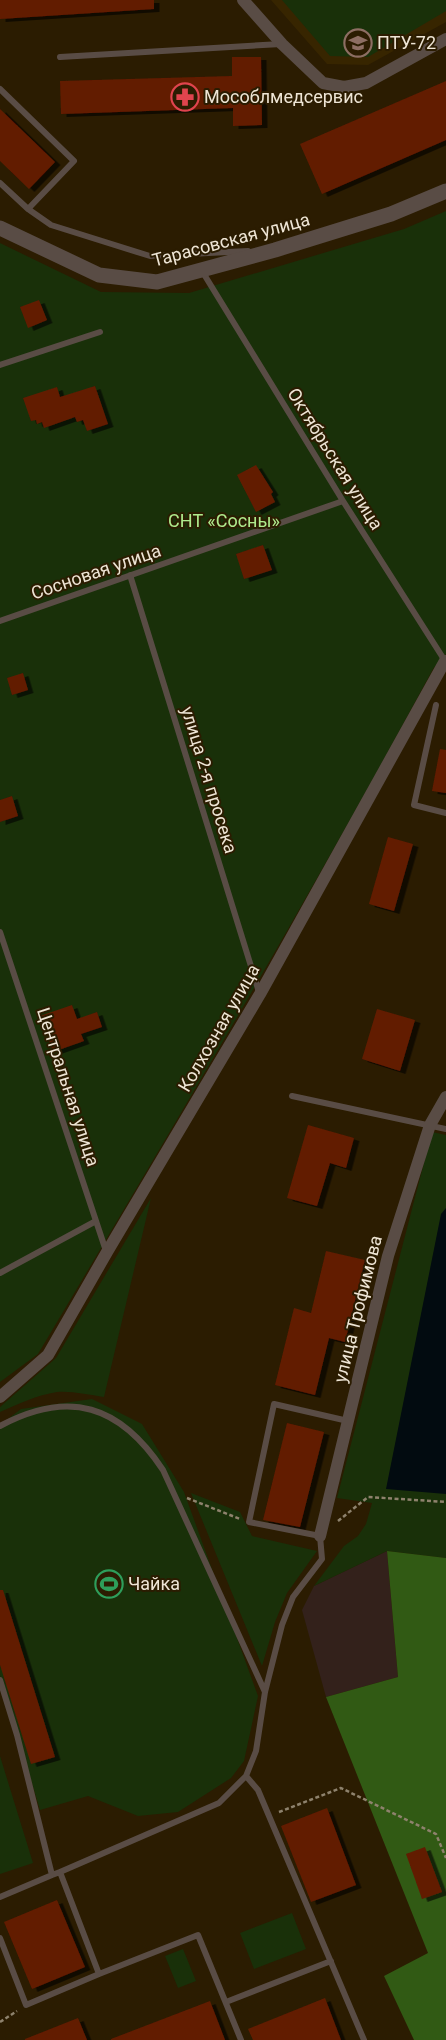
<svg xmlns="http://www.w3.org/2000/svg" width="446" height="2040" font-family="Roboto,sans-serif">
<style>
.industrial{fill:#33211b}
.built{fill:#372500}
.green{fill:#193009}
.forest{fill:#315a14}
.water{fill:#020b10}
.building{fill:#621b00;filter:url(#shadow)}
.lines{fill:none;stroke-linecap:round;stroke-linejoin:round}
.path{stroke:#8e826d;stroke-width:2.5;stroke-dasharray:4 2.5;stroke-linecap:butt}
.service{stroke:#594c45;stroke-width:6}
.minor{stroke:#594c45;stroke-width:12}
.tertiary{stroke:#594c45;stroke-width:15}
.labels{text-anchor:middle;stroke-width:4;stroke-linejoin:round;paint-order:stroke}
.poi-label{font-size:18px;fill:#eee5d5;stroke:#2b1c01;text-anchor:start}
.street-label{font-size:18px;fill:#eee5d5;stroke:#2b1c01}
.park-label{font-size:18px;fill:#afeb8d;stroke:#2b1c01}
</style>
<defs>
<filter id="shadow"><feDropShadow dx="5.5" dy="3" stdDeviation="0" flood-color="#0009"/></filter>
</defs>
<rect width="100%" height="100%" fill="#2b1c01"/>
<!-- industrial -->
<path class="industrial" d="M387 1551 398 1677 326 1697 302 1610 314 1586Z"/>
<!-- built -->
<path class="built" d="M271 0H446V22L368 65 327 64Z"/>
<!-- green -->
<path class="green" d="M282 0H446V11L368 57 330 56Z
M446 211V654L433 669C308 901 173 1127 38 1354L0 1382V243L101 292 189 293 404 229Z
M432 1132 446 1135V1558L387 1551 314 1586 344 1546 358 1536 366 1524 372 1503 337 1498Z
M151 1198 104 1397C89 1395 73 1391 57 1392 37 1395 18 1404 0 1412V1407L56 1358Z
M92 1399 142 1424 184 1492 258 1696 244 1761 231 1778 178 1812 138 1816 88 1796 40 1810 0 1676V1425L21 1409Z
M191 1493 240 1512 252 1536 317 1551 287 1593 275 1622 262 1666Z
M0 1756 33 1863 0 1874Z
M292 1913 306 1949 254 1969 240 1933Z
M183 1949 196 1981 178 1988 165 1956Z"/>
<!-- forest -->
<path class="forest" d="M387 1551 446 1558V2040H414L384 1976 428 1953 326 1697 398 1677Z"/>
<!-- water -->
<path class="water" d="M446 1208V1494L386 1489 441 1214Z"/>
<!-- building -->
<path class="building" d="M0 0H154V9L0 19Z
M232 57H261L262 125 233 126V108L61 114 60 81 232 76Z
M446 81V140L322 194 300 144Z
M0 109 55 162 29 189 0 161Z
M39 300 47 320 28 328 20 307Z
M95 386 108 424 87 431 83 420 77 422 75 417 44 428 42 422 37 424 36 420 31 421 23 398 57 387 60 397Z
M256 465 273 492 271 494 275 502 256 512 237 475Z
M263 545 272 570 244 579 236 554Z
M23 673 28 690 12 695 7 678Z
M440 749 446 750V793L432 791Z
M12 796 18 816 0 822V800Z
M388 837 413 844 394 911 369 904Z
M72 1005 77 1019 97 1012 102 1027 81 1034 84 1041 53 1052 40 1016Z
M377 1009 415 1020 400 1071 362 1059Z
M308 1125 354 1138 346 1168 330 1163 317 1206 287 1198Z
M326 1251 365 1260 345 1342 329 1338 315 1395 275 1385 294 1308 311 1313Z
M287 1423 324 1432 300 1527 263 1520Z
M0 1590H3L55 1757 31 1764 0 1665Z
M327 1808 356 1885 311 1902 281 1826Z
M425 1847 442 1892 422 1899 406 1854Z
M57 1900 85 1967 32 1989 4 1922Z
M325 1998 341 2040H253L248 2029Z
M210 2001 225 2040H111V2039Z
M78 2018 87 2040H25V2039Z"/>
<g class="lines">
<!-- path -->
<path class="path" d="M187 1498 240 1519
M338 1521 368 1497 446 1502
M279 1812 341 1788 436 1834 446 1858
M0 2022 17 2011"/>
<!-- service -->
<path class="service" d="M60 57 281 44
M0 89 74 161 28 209
M0 183 28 209 51 225 150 256 248 251
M202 271 343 501 445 661
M0 365 100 332
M130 575 259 992
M0 621 343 501
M436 705 414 805 446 813
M0 932 106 1251
M292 1096 446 1129
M0 1273 96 1221
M0 1426C69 1389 120 1405 163 1470L265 1692
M0 1680 17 1735 52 1875 60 1872
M246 1776 256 1751 265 1692 282 1625 293 1597 322 1559 320 1536 249 1522 274 1404 348 1421
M0 1897 52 1875
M0 1938 26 2005 99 1974
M226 2002 331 1961
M241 2040 198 1935 99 1974 60 1872 219 1803 246 1776 258 1790 364 2040"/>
<!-- minor -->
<path class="minor" d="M243 0 282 44 323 83 344 87 366 83 446 39
M0 1397 48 1355 107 1252 260 994 445 661
M320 1536 388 1256 430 1125 446 1097"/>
<!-- tertiary -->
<path class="tertiary" d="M0 228 99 275 157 282 275 250 391 214 446 191"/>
</g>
<!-- icons -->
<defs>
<g id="university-ring" transform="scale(1.4375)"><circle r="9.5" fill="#2b1c01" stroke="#8d6e63" stroke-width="1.5"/><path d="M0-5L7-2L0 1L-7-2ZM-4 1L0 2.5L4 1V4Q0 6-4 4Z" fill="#8d6e63"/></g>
<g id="pharmacy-ring" transform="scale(1.4375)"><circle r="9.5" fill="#2b1c01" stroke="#e0444e" stroke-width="1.5"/><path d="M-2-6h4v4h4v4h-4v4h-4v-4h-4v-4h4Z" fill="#e0444e"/></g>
<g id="stadium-ring" transform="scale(1.4375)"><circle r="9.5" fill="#2b1c01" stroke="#2e9e5b" stroke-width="1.5"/><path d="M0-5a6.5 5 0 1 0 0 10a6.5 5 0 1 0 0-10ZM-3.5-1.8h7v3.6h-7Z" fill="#2e9e5b"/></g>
</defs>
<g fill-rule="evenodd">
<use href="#university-ring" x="358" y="43"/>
<use href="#pharmacy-ring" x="185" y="97"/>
<use href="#stadium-ring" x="109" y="1584"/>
</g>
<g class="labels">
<!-- poi labels -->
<g class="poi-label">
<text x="377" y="49">ПТУ-72</text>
<text x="204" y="103">Мособлмедсервис</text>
<text x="128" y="1590">Чайка</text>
</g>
<!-- street labels -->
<g class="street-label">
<text transform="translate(231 240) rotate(-15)" y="6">Тарасовская улица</text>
<text transform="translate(335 459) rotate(58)" y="6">Октябрьская улица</text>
<text transform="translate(96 572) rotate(-19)" y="6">Сосновая улица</text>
<text transform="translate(209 780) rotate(73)" y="6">улица 2-я просека</text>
<text transform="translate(219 1028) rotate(-60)" y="6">Колхозная улица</text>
<text transform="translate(68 1087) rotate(72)" y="6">Центральная улица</text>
<text transform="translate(358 1309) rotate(-76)" y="6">улица Трофимова</text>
</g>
<!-- park labels -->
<g class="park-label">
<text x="224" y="527">СНТ «Сосны»</text>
</g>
</g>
</svg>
